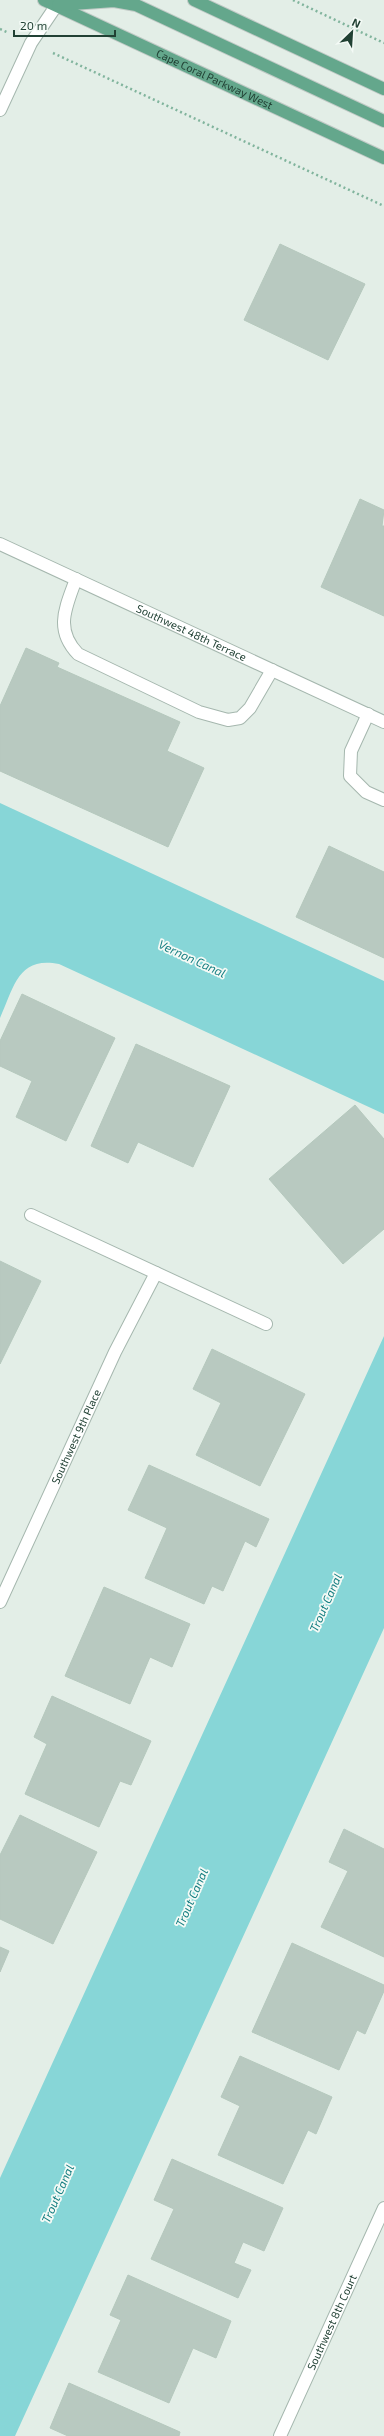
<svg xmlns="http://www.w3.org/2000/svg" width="384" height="2436" font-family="'Exo 2',sans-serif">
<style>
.water{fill:#87d6d7}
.building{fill:#b8c9c0;stroke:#b5c8bd}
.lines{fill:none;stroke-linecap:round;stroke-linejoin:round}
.service-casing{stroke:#a5b7ae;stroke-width:14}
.minor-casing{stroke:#a5b7ae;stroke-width:14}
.primary-casing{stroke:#c1cac6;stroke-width:14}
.path{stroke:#81b49d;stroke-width:2.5;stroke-dasharray:2 3;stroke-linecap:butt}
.service{stroke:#fff;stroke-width:12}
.minor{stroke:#fff;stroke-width:12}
.primary{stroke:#64a78c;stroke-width:12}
.labels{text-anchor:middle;stroke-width:3.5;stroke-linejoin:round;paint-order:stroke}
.street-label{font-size:11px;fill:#214134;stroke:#f4faf6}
.water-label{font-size:12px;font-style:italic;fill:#167f82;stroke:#f4faf6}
</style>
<rect width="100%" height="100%" fill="#e3eee7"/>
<!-- water -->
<path class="water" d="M0 803 384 981V1114L59 964C18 956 14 987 0 1018Z
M384 1336V1628L15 2436H0V2178Z"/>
<!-- building -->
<path class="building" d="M280 244 365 284 328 360 244 320Z
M360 499 384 510 382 526H384V616L321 587Z
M26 648 59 663 57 667 180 722 167 751 204 768 168 847 0 771V706Z
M329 846 384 872V958L296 917Z
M22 994 115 1038 66 1141 16 1117 32 1081 0 1066V1041Z
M136 1044 230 1086 193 1167 138 1142 128 1163 91 1146Z
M355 1105 384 1139V1229L343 1264 269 1179Z
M0 1261 41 1281 0 1364Z
M212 1349 305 1394 260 1486 196 1455 221 1403 193 1389Z
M149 1465 269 1519 256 1547 245 1541 223 1591 212 1586 204 1604 145 1578 167 1528 128 1510Z
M104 1587 190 1624 172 1667 150 1657 130 1704 65 1676Z
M52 1696 151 1741 131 1785 120 1781 99 1827 25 1794 47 1744 34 1737Z
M20 1815 97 1852 53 1944 0 1919V1855Z
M344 1829 384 1849V1957L321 1927 348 1871 329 1862Z
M292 1943 384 1985V1991L365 2034 357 2030 339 2070 252 2032Z
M0 1947 9 1951 0 1972Z
M240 2056 332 2097 316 2134 308 2130 283 2184 218 2155 240 2106 221 2097Z
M172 2159 283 2208 264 2251 243 2242 234 2263 251 2270 238 2298 151 2259 174 2209 154 2200Z
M128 2275 231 2321 216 2358 193 2348 169 2403 98 2372 121 2320 110 2315Z
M69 2383 180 2432 179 2436H68L50 2428Z"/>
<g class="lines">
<!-- service casing -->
<g class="service-casing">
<path id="service" d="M76 579C66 607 54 629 78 654L199 712 228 720 240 718 250 708 272 670
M368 714 351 751 350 776 366 792 384 800"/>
</g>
<!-- minor casing -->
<g class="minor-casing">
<g id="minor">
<path d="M0 110 31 43 56 6"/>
<path id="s1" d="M0 544 384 722"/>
<path d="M31 1215 266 1324"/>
<path id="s2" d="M0 1602 115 1352 156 1273"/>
<path id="s3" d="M280 2436 384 2208"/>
</g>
</g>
<!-- primary casing -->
<g class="primary-casing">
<g id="primary">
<path id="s4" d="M44 0 384 158"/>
<path d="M194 0 384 89"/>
<path d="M58 5 114 1 136 5 384 121"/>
</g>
</g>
<!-- path -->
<path class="path" d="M293 0 384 43
M0 29 9 33
M53 53 384 206"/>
<!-- service -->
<use href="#service" class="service"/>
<!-- minor -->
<use href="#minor" class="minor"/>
<!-- primary -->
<use href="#primary" class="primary"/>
</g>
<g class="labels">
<!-- street labels -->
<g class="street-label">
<text dy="4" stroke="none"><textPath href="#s4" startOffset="188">Cape Coral Parkway West</textPath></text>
<text dy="4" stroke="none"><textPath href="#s1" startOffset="211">Southwest 48th Terrace</textPath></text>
<text dy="4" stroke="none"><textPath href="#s2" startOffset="182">Southwest 9th Place</textPath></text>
<text dy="4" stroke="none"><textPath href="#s3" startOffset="125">Southwest 8th Court</textPath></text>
</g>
<!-- water labels -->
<g class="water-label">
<text transform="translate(192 959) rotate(25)" y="4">Vernon Canal</text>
<text transform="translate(326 1603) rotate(-66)" y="4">Trout Canal</text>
<text transform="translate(192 1898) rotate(-66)" y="4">Trout Canal</text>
<text transform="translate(58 2194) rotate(-66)" y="4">Trout Canal</text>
</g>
</g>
<!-- north arrow -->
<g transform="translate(352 32) rotate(25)" stroke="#f4faf6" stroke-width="3" paint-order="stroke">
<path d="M0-3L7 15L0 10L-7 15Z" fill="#214134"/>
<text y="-6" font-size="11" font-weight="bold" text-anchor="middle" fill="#214134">N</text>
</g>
<!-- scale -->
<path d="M14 30v6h101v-6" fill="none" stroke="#214134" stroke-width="2"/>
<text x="20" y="30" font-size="12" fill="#214134" stroke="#f4faf6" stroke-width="3" paint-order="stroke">20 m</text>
</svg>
